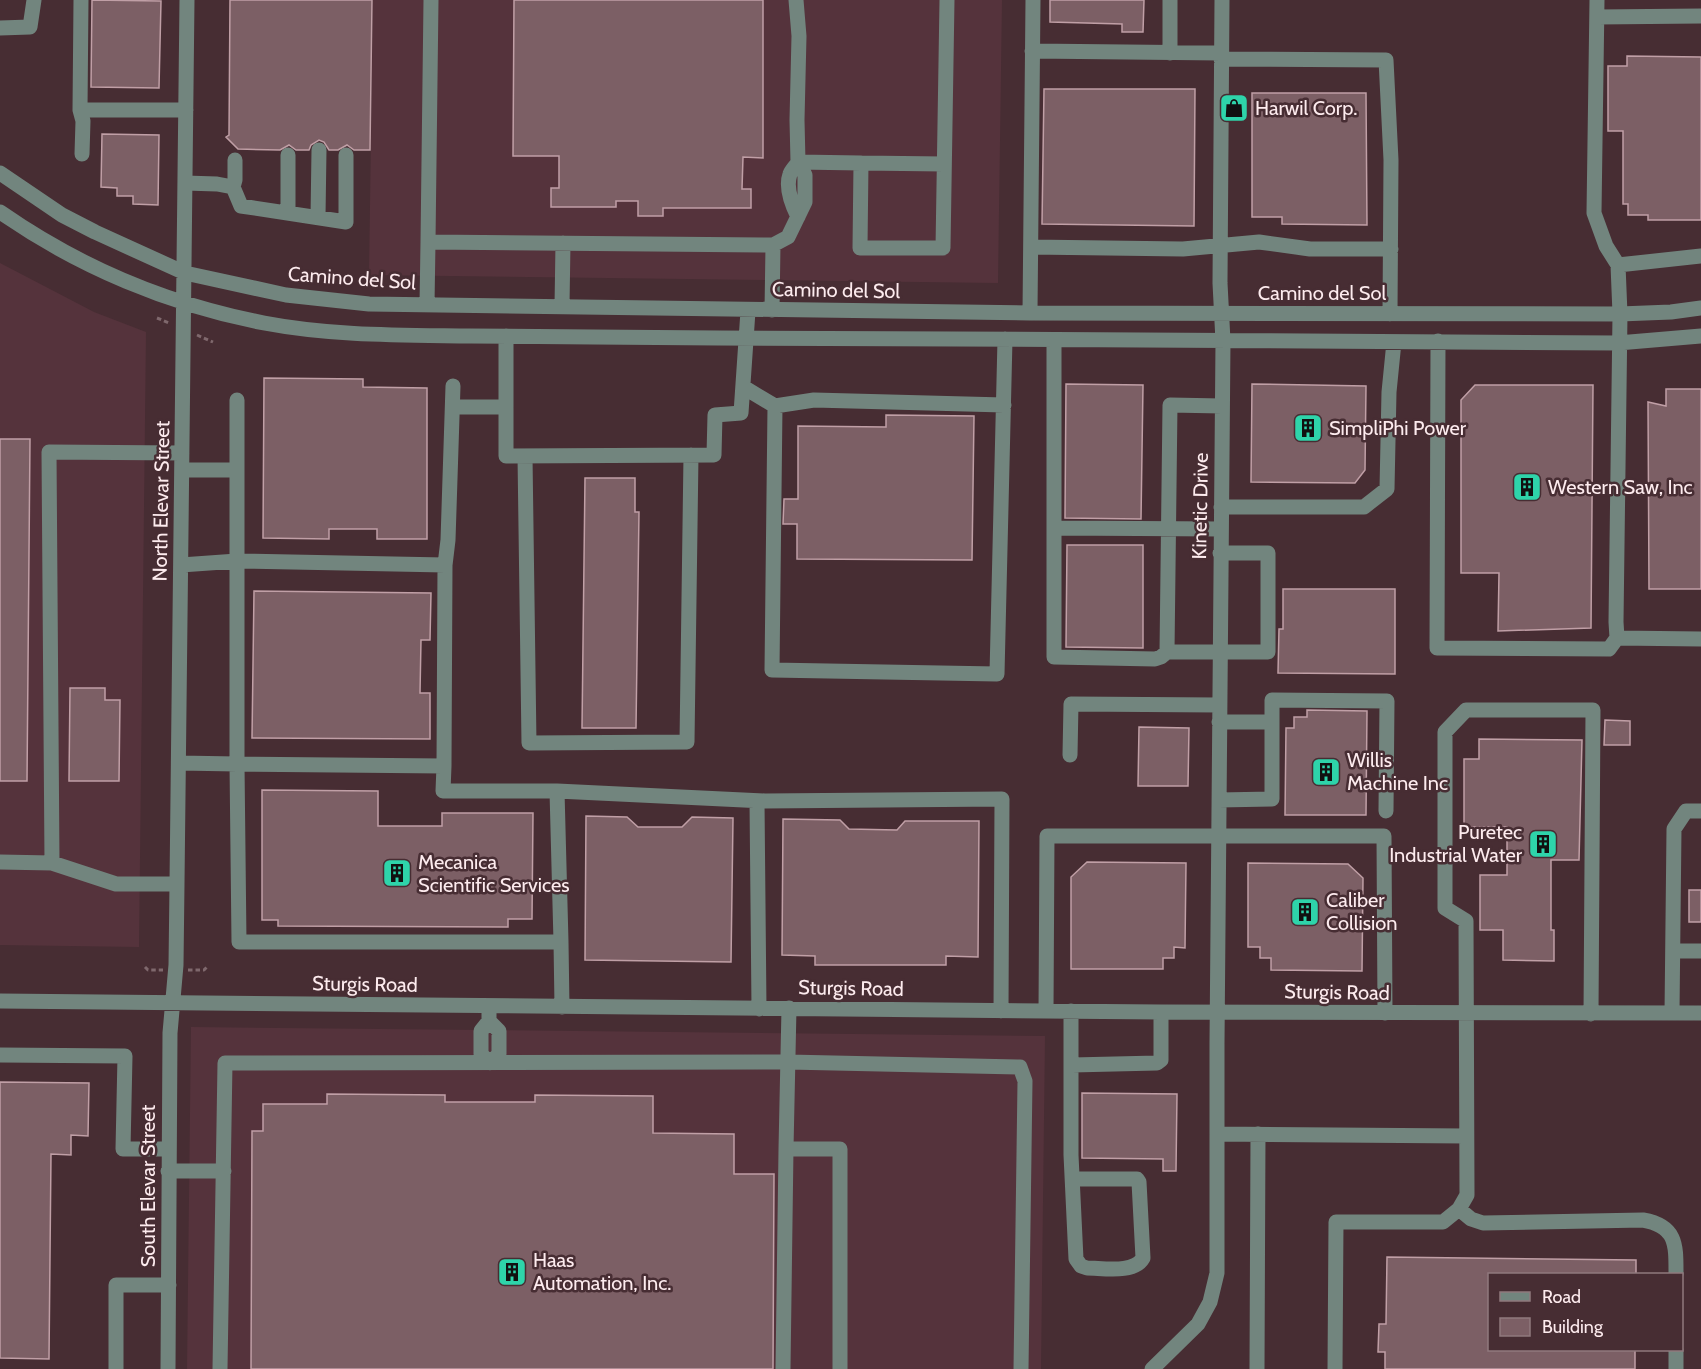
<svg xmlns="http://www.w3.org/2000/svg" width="1701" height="1369" font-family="Cabin,sans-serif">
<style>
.built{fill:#55333c}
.building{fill:#7c5f65;stroke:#c09fa6;stroke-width:1.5}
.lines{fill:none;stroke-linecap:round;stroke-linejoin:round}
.path{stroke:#7f686d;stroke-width:3;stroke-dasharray:4.5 3;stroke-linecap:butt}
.minor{stroke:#72857e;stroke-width:15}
.labels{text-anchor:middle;stroke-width:5;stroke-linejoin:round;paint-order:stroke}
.poi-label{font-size:20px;fill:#fdebee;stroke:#472d33;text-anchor:start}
.street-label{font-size:20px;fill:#fdebee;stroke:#472d33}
</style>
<rect width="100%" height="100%" fill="#472d33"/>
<!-- built -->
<path class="built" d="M373 0H1002L998 283 369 275Z
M0 263 94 312 146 332 139 947 0 945Z
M191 1027 1045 1036 1041 1369H187Z"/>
<!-- building -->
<path class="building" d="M92 0 161 1 159 88 91 87Z
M230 0H372L370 150H354L347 145 338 150H329L324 142 319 140 311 145 309 150H296L289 145 280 150 238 149 226 137 229 135Z
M514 0H763V158L743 157 742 189H751V208H663V216H638V201H616V207H551V188H559V156H513Z
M1050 0H1144L1143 32H1122V24L1050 22Z
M1627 56 1701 57V220H1648V215H1628V204H1623V131H1608V66H1627Z
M1044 89H1195L1194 226 1042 224Z
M1252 93H1366L1367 225 1282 224V217H1252Z
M102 134 159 135 158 205 133 204V196H117V188L101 187Z
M264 378 363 379V387L427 388V539H377V529H329V539L263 538Z
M1066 384 1143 385 1141 519 1065 518Z
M1252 384 1366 386 1365 470 1355 483 1251 482Z
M1475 385H1593L1591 628 1498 631 1499 573H1461V400Z
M1666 389H1701V589H1649L1648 402 1666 406Z
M886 415 974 416 972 560 797 559V524H783L784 499H798V426L886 427Z
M0 439H30L27 781H0Z
M585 478H635V512H639L636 728H582Z
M1067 545H1143V648L1066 647Z
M1283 589H1395V674L1278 673 1279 629H1283Z
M254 591 431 593 430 640H421L420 693H430V739L252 738Z
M70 688H105V700H120L119 781H69Z
M1307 710 1367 711 1366 815H1285L1286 728H1294V717H1307Z
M1605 720 1630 721V745H1604Z
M1139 727 1189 728 1188 786H1138Z
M1479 739 1582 740 1579 860H1551V930H1554V961L1503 960V930H1480V875H1507V827H1464V759H1479Z
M262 790 378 791V826H442V813H533L532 919H508V927L278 926V920H262Z
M586 816 627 817 638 827H682L692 817 733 818 731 962 585 960Z
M783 819 840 820 849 829 897 830 905 821H979L978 957 946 956V965H815V956L782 955Z
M1087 862 1186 863 1185 948 1174 947V958H1163V969H1071V877Z
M1248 863 1348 864 1363 878 1362 971 1271 970V958H1260V947H1248Z
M1689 890H1701V922H1689Z
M0 1082 89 1083 88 1136 71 1135V1155L51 1154 49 1359 0 1358Z
M1082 1093 1177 1094 1176 1171H1163V1159L1082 1158Z
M327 1094 445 1095V1102H535V1095L653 1096V1133L734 1134V1174H774L773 1369H251L252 1131H263V1104H327Z
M1387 1257 1636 1260V1275H1490V1350H1635V1369H1385V1352H1378L1379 1324H1386Z"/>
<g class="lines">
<!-- path -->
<path class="path" d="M157 318 169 323
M197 335 213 342
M145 967 148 970H163
M188 970H204L207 967"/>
<!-- minor -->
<path class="minor" d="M81 0 80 110H186
M1597 0 1594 213 1606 246 1618 265
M1597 17 1701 16
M0 28 30 27 34 0
M1032 51 1221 53
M1170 53V0
M1221 59 1386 60 1391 160 1390 314
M80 110 83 121 82 154
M798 162 861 163 860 248H943L947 0
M861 163 944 164
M0 173 62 215 95 232 185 273 286 295 369 304 1030 313 1620 314 1671 312 1701 308
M185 183 217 184 233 187 241 206 346 222V155
M233 187 235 180V160
M0 212C79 267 170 305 264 323 332 336 401 335 470 336 553 337 635 337 718 338 1018 340 1318 339 1618 343L1701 336
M288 213V155
M318 217 319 150
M798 217C792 205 785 188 790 174 791 170 796 166 798 162
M428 242 431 0
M773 245 788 237 805 202V175L798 162 797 120 799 36 796 0
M1031 247 1183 249 1259 242 1310 249H1391
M1701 256 1618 265 1620 314 1616 622 1617 638 1701 639
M427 305 428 242 773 245 772 310
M562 306 563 243
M1030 313 1033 0
M506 336V456L714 455 715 415 741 413 748 311
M1054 340V528L1221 529
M1438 341 1437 648 1609 649 1617 638
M745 388 775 406 772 670 997 674 1005 339
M237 400V764L444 766 443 791H557
M775 406 814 400 1004 405
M453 407H506
M525 456 529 743 687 742 691 455
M182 470H237
M1221 507H1364L1387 489 1389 392 1394 342
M1054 528V657L1155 659 1161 657 1167 652
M1220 553H1268V652H1167L1170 405 1222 406
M181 565 237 561 445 565
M1219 722H1272V700L1387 701 1386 811
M1070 755 1071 704 1219 705
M179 763 237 764 239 942H561L557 791 765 801 1002 799 1001 1011
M444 766 445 565 448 540 453 386
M1219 800 1272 799V722
M757 801 759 1009
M0 862 52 863 116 884H177
M52 863 49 452 182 453
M561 942 562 1007
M1673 951H1701
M0 1001 1161 1012 1701 1013
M489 1007V1021L481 1031V1054L490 1063 499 1054V1031L489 1021
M789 1008 786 1149H840V1369
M1046 1011 1047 836H1384L1385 1013
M1071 1011V1155L1076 1259 1081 1266 1087 1268C1103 1268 1134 1274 1143 1258L1139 1182 1137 1179H1074
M1672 1013 1674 829 1686 811H1701
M0 1055 125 1056 123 1149H169
M1072 1065 1157 1063 1161 1060V1012
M1217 1134 1466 1136
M168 1171H224
M1459 1209 1471 1219 1483 1223 1643 1220C1677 1226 1676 1245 1676 1274
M116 1369V1285H169
M168 1369 170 1033 176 965 177 884 187 0
M220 1369 225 1063 788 1062 1020 1067 1025 1081 1021 1369
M783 1369 786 1149
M1152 1369 1198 1324 1210 1302 1217 1273V1044L1223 341 1220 283 1222 0
M1257 1369 1258 1134
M1335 1369 1336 1222H1443L1459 1209 1467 1195 1466 921 1445 908V732L1466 710H1593L1591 1014
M1676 1369V1350"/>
</g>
<!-- icons -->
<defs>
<g id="shop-square" transform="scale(1.5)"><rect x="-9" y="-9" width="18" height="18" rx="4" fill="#2ed4aa" stroke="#472d33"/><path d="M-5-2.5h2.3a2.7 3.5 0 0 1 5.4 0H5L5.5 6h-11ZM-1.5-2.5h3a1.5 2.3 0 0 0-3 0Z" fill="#111"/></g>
<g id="building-square" transform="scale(1.5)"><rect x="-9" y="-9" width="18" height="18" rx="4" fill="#2ed4aa" stroke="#472d33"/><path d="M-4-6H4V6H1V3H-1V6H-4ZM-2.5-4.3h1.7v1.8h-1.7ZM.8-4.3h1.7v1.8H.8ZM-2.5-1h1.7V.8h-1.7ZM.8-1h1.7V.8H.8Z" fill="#111"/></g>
</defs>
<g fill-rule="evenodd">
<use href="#shop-square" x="1234" y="108"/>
<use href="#building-square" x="1308" y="428"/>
<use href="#building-square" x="1527" y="487"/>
<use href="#building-square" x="1326" y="772"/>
<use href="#building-square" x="1543" y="844"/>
<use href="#building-square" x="397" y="873"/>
<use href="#building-square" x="1305" y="912"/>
<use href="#building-square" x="512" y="1272"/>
</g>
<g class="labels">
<!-- poi labels -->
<g class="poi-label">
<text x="1255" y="115">Harwil Corp.</text>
<text x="1329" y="435">SimpliPhi Power</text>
<text x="1548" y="494">Western Saw, Inc</text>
<text x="1347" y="767">Willis<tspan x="1347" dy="23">Machine Inc</tspan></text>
<text x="1522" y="839" text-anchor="end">Puretec<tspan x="1522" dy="23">Industrial Water</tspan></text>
<text x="418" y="869">Mecanica<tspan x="418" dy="23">Scientific Services</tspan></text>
<text x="1326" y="907">Caliber<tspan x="1326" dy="23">Collision</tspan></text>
<text x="533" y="1267">Haas<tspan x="533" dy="23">Automation, Inc.</tspan></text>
</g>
<!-- street labels -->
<g class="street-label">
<text transform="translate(352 278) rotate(4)" y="7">Camino del Sol</text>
<text transform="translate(836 290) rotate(1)" y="7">Camino del Sol</text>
<text x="1322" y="300">Camino del Sol</text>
<text transform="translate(161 501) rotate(-89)" y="7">North Elevar Street</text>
<text transform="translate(1200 506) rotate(-89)" y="7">Kinetic Drive</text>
<text transform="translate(365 984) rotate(1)" y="7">Sturgis Road</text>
<text transform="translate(851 988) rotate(1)" y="7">Sturgis Road</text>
<text transform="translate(1337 992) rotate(1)" y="7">Sturgis Road</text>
<text transform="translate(148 1186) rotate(-90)" y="7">South Elevar Street</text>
</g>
</g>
<!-- legend -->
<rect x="1488" y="1273" width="195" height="78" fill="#472d33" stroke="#90797e" stroke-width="1.5"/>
<rect x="1500" y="1292" width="30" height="9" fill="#72857e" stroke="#90797e" stroke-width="1.5"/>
<text x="1542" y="1303" font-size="18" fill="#fdebee">Road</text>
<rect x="1500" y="1318" width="30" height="18" fill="#7c5f65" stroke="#90797e" stroke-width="1.5"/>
<text x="1542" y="1333" font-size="18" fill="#fdebee">Building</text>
</svg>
